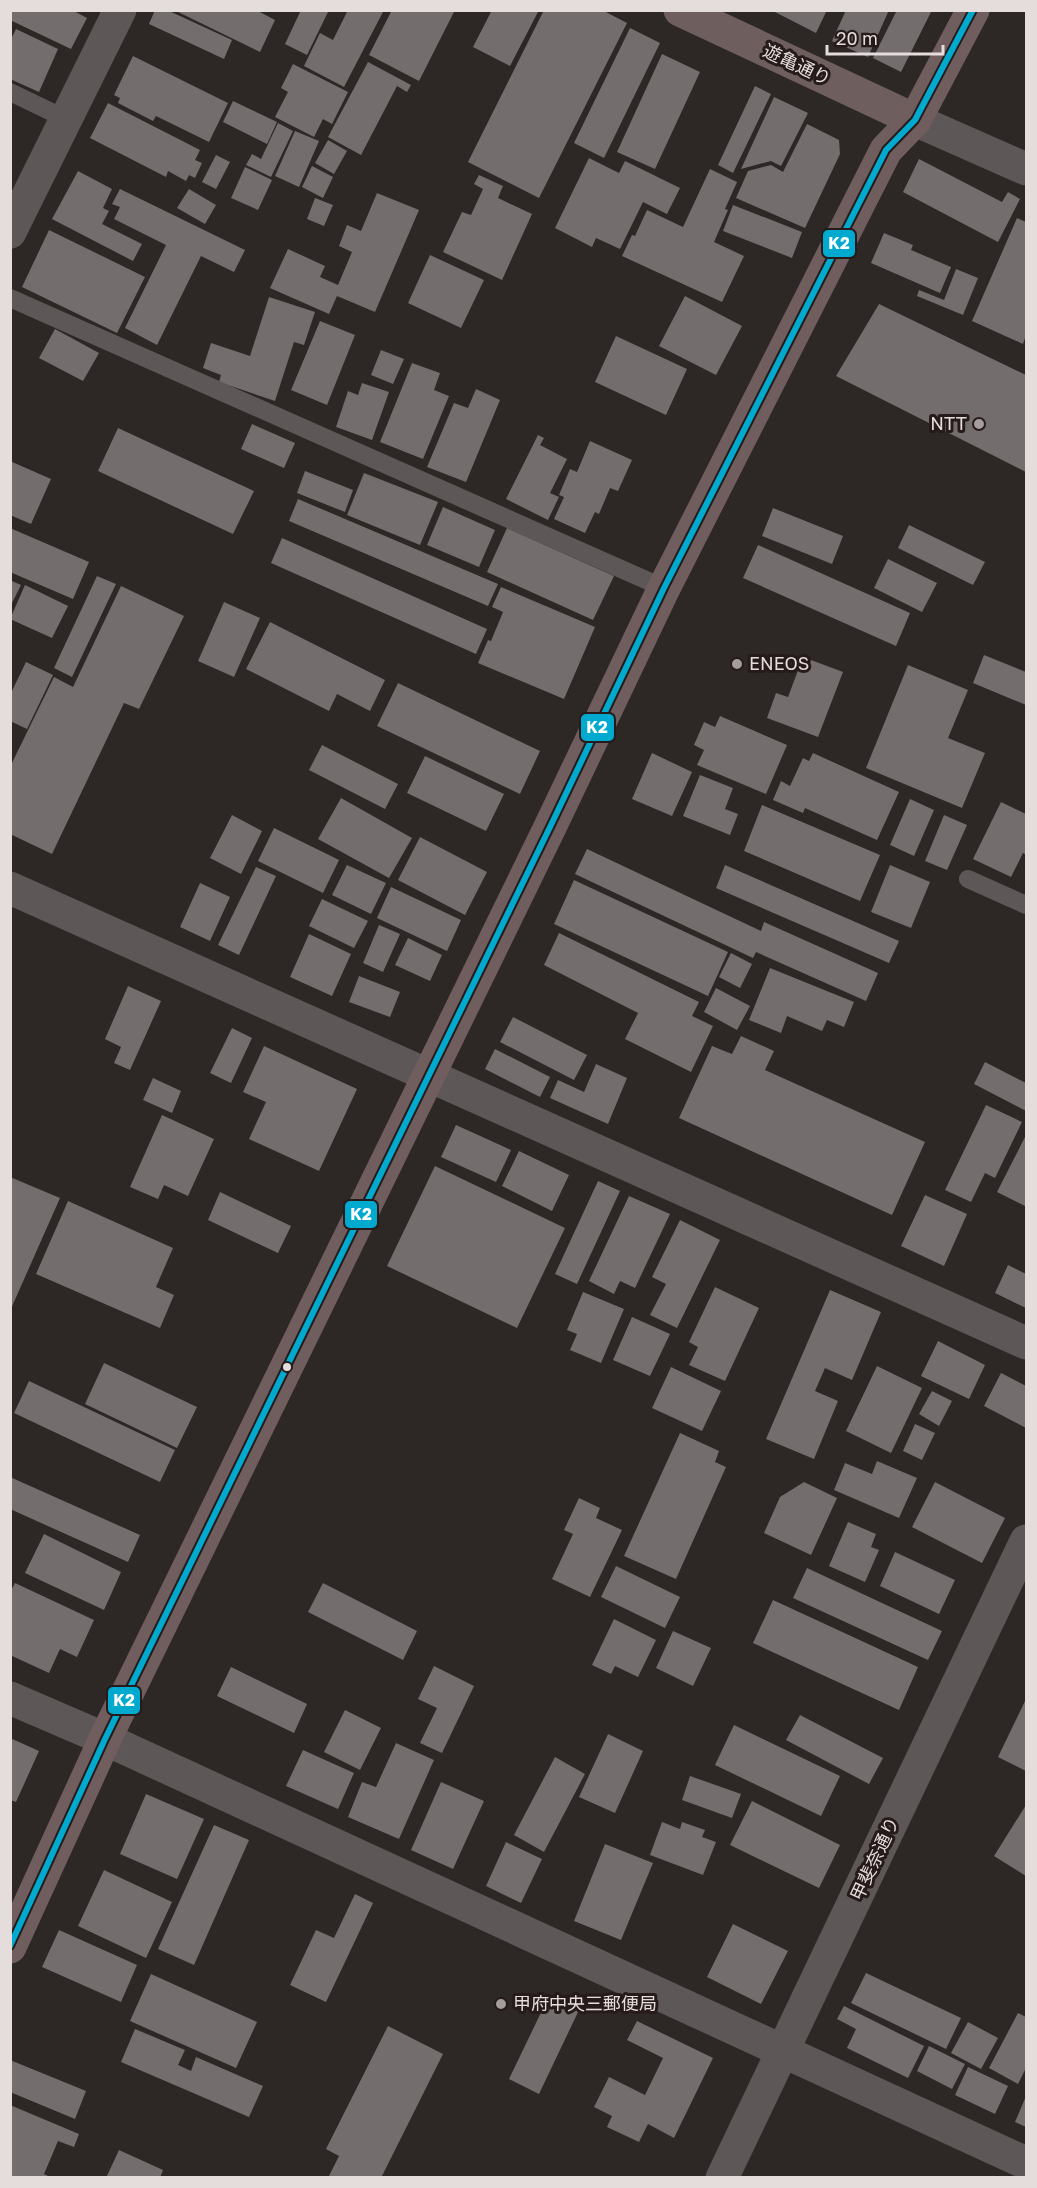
<svg xmlns="http://www.w3.org/2000/svg" width="1037" height="2188" font-family="'Golos Text','Noto Sans JP',sans-serif">
<style>
.building{fill:#736d6d}
.lines{fill:none;stroke-linecap:round;stroke-linejoin:round}
.service{stroke:#5d5857;stroke-width:18}
.minor{stroke:#5d5857;stroke-width:33}
.tertiary{stroke:#5d5857;stroke-width:33}
.primary{stroke:#6e5f5e;stroke-width:33}
.trunk{stroke:#705e5e;stroke-width:33}
.bus-1-casing{stroke:#261a1a;stroke-width:10}
.bus-1{stroke:#00a9ce;stroke-width:6}
.poi-dot{fill:#a59d9c;stroke:#261a1a;stroke-width:2}
.bus-dot{fill:#e5dcdc;stroke:#261a1a;stroke-width:2}
.labels{text-anchor:middle;stroke-width:6;stroke-linejoin:round;paint-order:stroke}
.street-label{font-size:18px;fill:#e5dcdc;stroke:#261a1a}
.poi-label{font-size:18px;fill:#e5dcdc;stroke:#261a1a;text-anchor:start}
.line-badge{stroke:#261a1a;stroke-width:2}
.badge-label{font-size:16px;text-anchor:middle;font-weight:bold;fill:#fff}
</style>
<rect width="100%" height="100%" fill="#2d2726"/>
<!-- building -->
<path class="building" d="M10 10H72L87 18 71 49 10 20Z
M155 10H167L232 40 224 59 149 24Z
M174 10H256L275 20 260 52Z
M301 10H329L307 55 285 44Z
M348 10H384L344 87 304 66 320 33 333 40Z
M392 10H455L419 81 369 55Z
M492 10H539L510 66 473 47Z
M544 10H602L627 23 539 198 468 162Z
M771 10H827L816 33Z
M846 10H889L868 57 832 41Z
M897 10H932L901 72 873 58Z
M630 28 660 43 604 158 574 143Z
M16 29 58 49 39 92 10 79V41Z
M662 54 700 72 655 169 617 152Z
M133 56 228 103 209 142 156 116 153 121 118 103 120 98 114 95Z
M368 62 411 85 407 92 397 86 361 155 328 137Z
M293 64 348 92 332 124 323 119 314 137 275 117 288 92 281 88Z
M755 86 771 94 733 173 718 165Z
M774 97 808 113 781 166 771 161 741 169Z
M233 101 277 122 267 144 223 122Z
M108 103 200 150 195 160 202 163 195 178 189 175 186 181 168 171 166 177 90 138Z
M278 123 293 131 271 177 246 165 252 154 261 159Z
M807 124 839 140 840 154 805 228 736 198 748 171 771 165 783 172Z
M295 131 319 141 299 187 275 176Z
M328 140 347 151 334 174 315 163Z
M216 155 230 162 216 189 202 182Z
M589 158 619 173 625 161 680 188 667 214 643 202 620 249 596 238 592 247 555 228Z
M919 159 1002 202 1008 192 1020 199 998 242 903 192Z
M312 166 333 177 323 198 302 187Z
M245 167 272 180 258 210 231 198Z
M710 169 737 182 725 209 728 210 714 242 744 256 722 302 622 256 632 235 635 236 647 210 683 227Z
M78 171 112 189 103 208 109 211 102 224 142 244 133 261 52 219Z
M479 175 503 186 498 198 532 214 502 280 443 252 462 212 471 215 483 189 474 184Z
M120 189 245 250 234 272 201 256 157 345 125 328 166 245 114 219 120 207 112 204Z
M189 189 216 205 205 224 177 208Z
M377 193 419 210 375 312 337 296 329 314 270 288 288 249 325 266 320 277 338 285 352 252 339 246 347 225 361 231Z
M315 198 333 205 324 226 307 219Z
M733 205 802 232 792 258 723 231Z
M1017 218 1026 222V335L1023 344 972 321Z
M49 230 145 277 117 333 22 287Z
M884 233 913 245 911 250 951 267 940 293 871 263Z
M430 255 484 280 461 328 408 303Z
M956 269 978 278 963 315 917 296 919 290 944 300Z
M685 296 742 326 716 375 659 346Z
M269 297 315 312 304 345 294 342 275 401 219 382 221 375 203 368 211 343 250 356Z
M879 304 1026 375V472L836 376Z
M320 321 355 335 327 405 291 390Z
M55 329 99 353 83 381 39 358Z
M616 336 687 369 666 415 595 382Z
M381 350 404 359 393 384 371 375Z
M412 363 440 373 434 390 449 396 423 459 380 442Z
M362 383 389 392 372 440 336 427 348 391 358 395Z
M476 389 500 400 466 482 427 467 454 403 468 408Z
M252 424 295 443 284 468 241 449Z
M118 428 254 491 233 534 98 471Z
M538 435 544 438 540 445 567 459 550 493 559 497 548 520 506 499Z
M590 441 632 460 618 491 610 488 599 514 595 512 585 533 554 519 564 497 559 495 570 469 577 472Z
M10 461 51 479 31 524 10 515Z
M305 471 353 490 345 512 297 493Z
M364 473 438 502 420 545 347 515Z
M298 499 498 584 488 606 289 521Z
M443 507 495 530 479 567 427 545Z
M773 508 843 536 832 564 762 536Z
M909 525 985 562 973 585 898 548Z
M10 528 89 562 73 599 10 572Z
M507 528 614 576 593 620 487 572Z
M282 538 487 629 476 654 271 563Z
M758 545 910 613 896 646 743 578Z
M888 559 937 583 922 612 874 588Z
M97 576 116 584 72 677 54 668Z
M10 580 21 585 10 607Z
M25 585 68 606 52 638 10 619Z
M121 586 184 616 139 709 124 703 52 854 10 834V767L54 677 73 687Z
M501 587 595 627 564 699 478 663 488 640 491 641 503 612 492 607Z
M224 602 260 618 234 677 198 661Z
M270 622 385 680 370 711 337 694 329 711 246 669Z
M984 655 1026 672V705L973 683Z
M803 657 843 672 818 737 767 718 776 693 788 697Z
M26 662 53 675 27 729 10 721V695Z
M908 665 968 690 948 738 985 753 962 808 866 768Z
M398 683 540 751 520 794 377 726Z
M720 716 787 745 766 794 697 765 704 750 694 745 704 722 715 727Z
M322 745 398 784 385 809 309 770Z
M652 753 692 772 672 816 632 799Z
M813 753 899 792 877 840 805 808 803 813 773 800 781 781 790 786 803 758 809 761Z
M425 756 504 794 486 831 407 793Z
M700 775 733 788 725 809 738 814 730 835 683 816Z
M341 798 412 838 389 878 318 839Z
M910 799 934 810 914 856 890 845Z
M1001 802 1026 814V855L1023 853 1011 877 973 859Z
M762 805 880 855 860 901 744 851Z
M232 815 262 831 241 874 210 858Z
M944 815 967 825 947 870 925 861Z
M274 828 339 860 323 893 258 861Z
M420 837 487 872 465 915 398 880Z
M587 849 761 931 764 922 878 973 866 1001 756 952 753 958 575 874Z
M347 865 386 883 371 914 332 895Z
M725 865 899 941 889 963 716 888Z
M890 865 930 882 911 928 871 912Z
M256 867 276 876 239 955 218 945Z
M574 880 728 952 708 996 554 924Z
M200 883 230 897 210 941 180 927Z
M391 887 461 920 447 951 377 918Z
M322 899 368 921 354 948 309 926Z
M379 925 400 934 383 972 363 963Z
M559 933 699 1002 692 1016 713 1026 691 1072 625 1039 638 1013 544 965Z
M309 934 351 954 332 996 290 977Z
M408 938 442 955 430 981 395 965Z
M731 953 752 964 740 988 719 977Z
M770 968 854 1002 844 1027 827 1020 822 1031 787 1016 781 1033 749 1020Z
M359 976 400 992 390 1017 349 1002Z
M128 986 161 1001 130 1070 114 1063 121 1047 105 1039Z
M716 988 750 1006 737 1030 704 1012Z
M513 1017 587 1055 574 1080 500 1042Z
M232 1028 252 1038 231 1083 210 1073Z
M741 1036 774 1051 765 1070 925 1142 892 1215 679 1118 712 1046 732 1054Z
M264 1046 357 1089 319 1171 249 1139 266 1102 243 1092Z
M495 1049 550 1077 540 1097 485 1069Z
M985 1062 1026 1083V1111L974 1084Z
M596 1064 627 1078 608 1124 550 1098 558 1080 584 1092Z
M153 1078 181 1091 172 1113 143 1100Z
M986 1105 1022 1122 995 1178 985 1173 971 1202 945 1190Z
M162 1115 214 1139 188 1196 164 1185 158 1199 130 1187Z
M456 1125 511 1150 496 1182 441 1157Z
M1026 1135V1203L1025 1206 997 1192Z
M519 1151 569 1175 552 1211 502 1186Z
M435 1166 565 1228 517 1328 387 1266Z
M10 1177 60 1198 10 1311Z
M598 1181 620 1191 577 1284 555 1274Z
M220 1192 291 1226 278 1253 208 1220Z
M925 1195 967 1214 944 1266 901 1246Z
M629 1196 670 1214 635 1288 620 1281 614 1294 589 1281Z
M68 1201 173 1248 156 1287 174 1295 160 1328 36 1274Z
M680 1220 720 1240 677 1328 650 1315 666 1284 652 1277Z
M1008 1265 1026 1274V1308L995 1293Z
M715 1287 759 1308 725 1381 689 1365 698 1347 689 1342Z
M830 1290 881 1312 852 1380 825 1368 815 1391 838 1401 814 1459 766 1439Z
M583 1292 624 1309 601 1363 570 1350 577 1334 567 1330Z
M632 1317 670 1334 650 1376 613 1360Z
M938 1341 985 1365 969 1399 921 1376Z
M104 1363 197 1407 177 1448 85 1404Z
M877 1366 922 1388 891 1453 846 1431Z
M671 1367 721 1391 702 1431 652 1408Z
M1001 1373 1026 1386V1428L984 1406Z
M29 1381 175 1450 160 1482 14 1413Z
M932 1391 952 1401 939 1426 919 1414Z
M915 1424 935 1433 922 1460 903 1451Z
M680 1433 719 1451 715 1462 726 1467 676 1579 624 1556Z
M877 1461 917 1478 899 1518 834 1490 845 1463 872 1474Z
M10 1477 140 1535 128 1562 10 1509Z
M804 1482 837 1498 811 1555 764 1533 780 1497Z
M935 1482 1005 1518 982 1563 912 1527Z
M579 1498 600 1508 596 1518 622 1530 590 1597 552 1579 573 1534 564 1530Z
M848 1522 876 1534 871 1547 879 1550 865 1582 829 1566Z
M44 1534 121 1572 104 1610 25 1573Z
M895 1552 955 1580 939 1614 880 1586Z
M616 1566 680 1597 665 1628 601 1597Z
M807 1568 942 1631 928 1660 793 1598Z
M15 1583 94 1620 77 1657 60 1649 49 1673 10 1655V1592Z
M323 1583 417 1631 403 1660 308 1612Z
M773 1600 918 1667 899 1710 753 1643Z
M614 1619 656 1640 638 1677 615 1666 611 1674 592 1665Z
M673 1631 711 1648 693 1686 656 1668Z
M434 1666 474 1686 442 1753 420 1743 437 1708 418 1699Z
M231 1667 307 1704 294 1733 217 1696Z
M1026 1699V1771L998 1757Z
M345 1710 381 1728 360 1770 324 1752Z
M800 1715 883 1758 869 1784 786 1740Z
M734 1725 840 1776 821 1816 715 1765Z
M608 1734 643 1751 615 1813 579 1797Z
M10 1738 39 1751 16 1802 10 1800Z
M396 1743 434 1760 399 1839 348 1817 362 1782 376 1787Z
M303 1750 354 1773 338 1809 286 1786Z
M555 1757 585 1774 544 1852 514 1835Z
M690 1776 741 1794 732 1818 682 1800Z
M441 1782 484 1801 453 1869 411 1850Z
M146 1794 204 1819 177 1879 120 1854Z
M752 1801 840 1845 819 1888 730 1845Z
M1026 1805V1876L994 1856Z
M662 1822 680 1829 682 1822 705 1830 702 1837 716 1842 703 1875 650 1855Z
M214 1825 249 1840 194 1965 158 1949Z
M506 1842 542 1859 521 1903 486 1886Z
M605 1844 653 1863 621 1940 574 1921Z
M104 1870 172 1902 146 1958 78 1926Z
M355 1894 373 1903 326 2002 290 1985 316 1930 334 1938Z
M733 1924 788 1951 761 2004 707 1977Z
M59 1930 137 1965 121 2002 42 1967Z
M866 1973 961 2018 946 2049 851 2003Z
M151 1974 257 2022 236 2068 130 2021Z
M549 1996 579 2010 539 2094 509 2079Z
M844 2006 924 2046 908 2078 847 2048 856 2029 837 2019Z
M1018 2013 1026 2017V2068L1018 2084 989 2068Z
M637 2021 713 2058 674 2138 648 2124 639 2142 607 2127 612 2116 594 2107 609 2077 645 2095 663 2058 627 2040Z
M968 2022 998 2038 981 2069 951 2053Z
M388 2026 443 2054 381 2178H328L339 2156 326 2149Z
M135 2029 185 2050 178 2065 191 2071 196 2057 263 2086 249 2117 121 2062Z
M929 2046 965 2064 952 2089 917 2071Z
M10 2060 86 2091 75 2119 10 2092Z
M968 2067 1008 2086 995 2114 955 2095Z
M1026 2096V2127L1015 2122Z
M10 2105 79 2134 74 2147 58 2141 44 2174 52 2178H10Z
M119 2150 163 2170 160 2178H106Z"/>
<g class="lines">
<!-- service -->
<path class="service" d="M10 92 66 119
M10 298 664 588
M968 879 1026 905"/>
<!-- minor -->
<path class="minor" d="M10 1698 105 1739 1026 2163"/>
<!-- tertiary -->
<path class="tertiary" d="M915 120 1026 169
M10 232 120 10
M10 888 1026 1343
M722 2178 1026 1541"/>
<!-- primary -->
<path class="primary" d="M680 10 915 120"/>
<!-- trunk -->
<path class="trunk" d="M10 1947 105 1739 551 825 664 588 886 150 915 120 973 10"/>
<!-- bus-1 casing -->
<g class="bus-1-casing">
<path id="bus-1" d="M10 1946 105 1739 551 825 664 588 886 150 915 120 973 10"/>
</g>
<!-- bus-1 -->
<use href="#bus-1" class="bus-1"/>
</g>
<!-- markers -->
<g class="poi-dot">
<circle cx="979" cy="424" r="6"/>
<circle cx="737" cy="664" r="6"/>
<circle cx="501" cy="2004" r="6"/>
</g>
<circle class="bus-dot" cx="287" cy="1367" r="5"/>
<g class="labels">
<!-- street labels -->
<g class="street-label">
<text transform="translate(797 65) rotate(25)" y="6">遊亀通り</text>
<text transform="translate(875 1859) rotate(-65)" y="6">甲斐奈通り</text>
</g>
<!-- poi labels -->
<g class="poi-label">
<text x="967" y="430" text-anchor="end">NTT</text>
<text x="749" y="670">ENEOS</text>
<text x="513" y="2010">甲府中央三郵便局</text>
</g>
</g>
<g class="line-badge">
<rect x="822" y="229" width="34" height="29" rx="6" fill="#00a9ce"/>
<rect x="580" y="713" width="35" height="29" rx="6" fill="#00a9ce"/>
<rect x="344" y="1200" width="34" height="29" rx="6" fill="#00a9ce"/>
<rect x="107" y="1686" width="34" height="29" rx="6" fill="#00a9ce"/>
</g>
<g class="badge-label">
<text x="839" y="249">K2</text>
<text x="597" y="733">K2</text>
<text x="361" y="1220">K2</text>
<text x="124" y="1706">K2</text>
</g>
<!-- border -->
<rect width="1037" height="2188" fill="none" stroke="#e5dcdc" stroke-width="24"/>
<!-- scale -->
<path d="M827 45v9h116v-9" fill="none" stroke="#e5dcdc" stroke-width="3"/>
<text x="836" y="45" font-size="18" fill="#e5dcdc" stroke="#261a1a" stroke-width="4.5" paint-order="stroke">20 m</text>
</svg>
